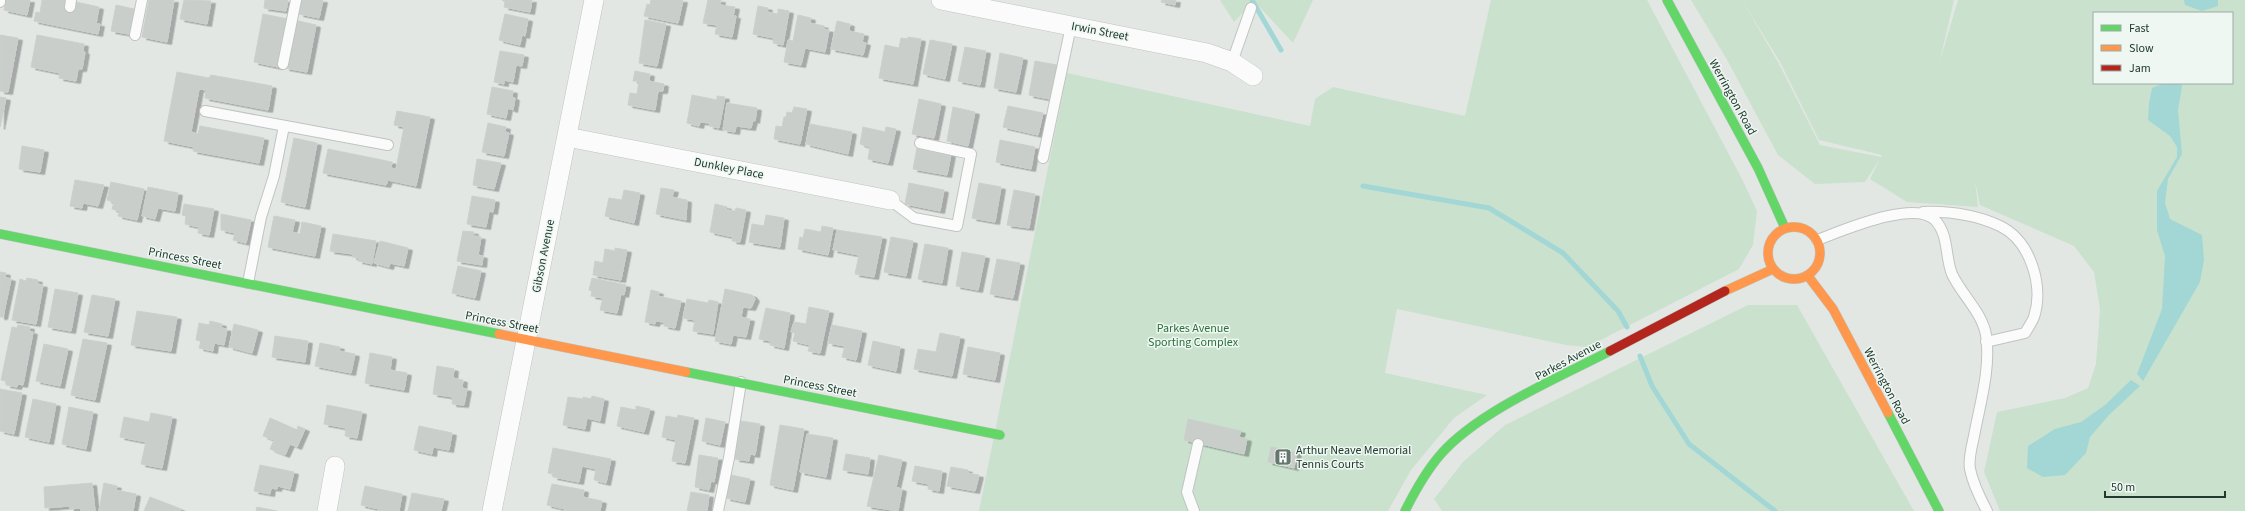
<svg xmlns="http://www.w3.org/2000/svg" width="2245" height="511" font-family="'Source Sans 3',sans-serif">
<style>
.green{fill:#cae1cd;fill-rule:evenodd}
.water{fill:#a2d7d5}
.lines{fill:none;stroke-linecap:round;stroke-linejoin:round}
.stream{stroke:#a2d7d5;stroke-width:5}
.building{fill:#c9cecb;stroke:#cad0cd;filter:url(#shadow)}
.lane-casing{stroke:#bfc4c1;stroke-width:12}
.street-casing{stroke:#bfc4c1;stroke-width:20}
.fast-casing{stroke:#bec5c1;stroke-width:10}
.slow-casing{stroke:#bec5c1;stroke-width:10}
.jam-casing{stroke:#bec5c1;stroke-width:10}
.lane{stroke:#fbfbfb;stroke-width:10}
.street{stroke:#fbfbfb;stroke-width:19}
.fast{stroke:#63d668;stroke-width:9}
.slow{stroke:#ff974d;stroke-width:9}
.jam{stroke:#b3261e;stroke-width:9}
.labels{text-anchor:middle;stroke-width:3;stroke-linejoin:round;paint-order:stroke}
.street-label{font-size:12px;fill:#203a2f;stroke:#eff7f2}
.park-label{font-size:12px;fill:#2b703b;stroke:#eff7f2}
.poi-label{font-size:12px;fill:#203a2f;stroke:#eff7f2;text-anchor:start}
</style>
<defs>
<filter id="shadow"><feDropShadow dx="4.5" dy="2.5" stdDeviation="0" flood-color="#0004"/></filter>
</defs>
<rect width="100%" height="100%" fill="#e2e7e4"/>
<!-- green -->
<path class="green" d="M1220 0H1313L1293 43 1254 1 1234 22Z
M1491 0H1647L1742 179 1757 211 1753 245 1739 269 1587 347 1566 345 1397 309 1385 373 1487 395 1454 418 1411 470 1388 511H979L1067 73 1310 126 1315 99 1333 87 1465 116Z
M1691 0H1742L1779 64 1820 145 1881 157 1882 155 1819 140 1780 62 1742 0H1954L1939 64 1958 0H2245V511H2000L1984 472 1997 412 2065 398 2088 388 2096 364 2100 309 2094 272 2074 246 1980 205 1975 181 1978 207 1907 202 1870 179 1880 159 1865 182 1815 184 1778 155 1726 58ZM2094 13H2232V83H2094Z
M1748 305H1797L1914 511H1442L1434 499 1463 462 1505 425Z"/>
<!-- water -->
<path class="water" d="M2184 0H2218V6L2202 11 2185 5Z
M2164 83H2181L2182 86 2178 110 2182 154 2168 179 2165 203 2170 219 2202 235 2204 260 2200 282 2143 381 2137 374 2162 309 2165 256 2157 230V191L2177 157V147L2170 136 2148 120 2149 103 2152 88Z
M2131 380 2140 386 2109 415 2090 437 2086 453 2065 475 2043 477 2027 468 2028 446 2055 429 2081 422 2105 405Z"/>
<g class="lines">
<!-- stream -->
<path class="stream" d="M1252 0 1281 50
M1363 186 1489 208 1563 253 1618 311 1627 327
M1640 356 1652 386 1689 444 1775 511"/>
</g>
<!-- building -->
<path class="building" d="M6 0H30L27 15 4 10Z
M42 0H67L65 9 74 11 76 2 99 7 96 24H100L98 34 34 21 36 12 40 13Z
M149 0H174L167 42 142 37Z
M184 0 211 1 207 24 180 19Z
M265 0H288L286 11 264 8Z
M302 0H323L319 18 299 14Z
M502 0H532L530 12 504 7 505 2Z
M651 0H683L678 23 644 16 647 4 650 5Z
M708 0H721L720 5 735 7 733 16H736L732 37 715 34 717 25 703 23Z
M1162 0H1176L1175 5 1161 2Z
M116 5 134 9 129 34 111 31Z
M758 6 768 8 767 12 778 14V9L789 11 783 45 773 43 774 38 753 34Z
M263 14 288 19 278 67 254 62Z
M505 14 528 19 525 36 522 35 520 45 499 40Z
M798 15 811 18 810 23 824 26 823 29 829 30 825 52 805 48 801 65 784 62 788 40 793 41Z
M294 20 316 25 307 72 285 68Z
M645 20 666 24 657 66 639 63Z
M837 21 850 24 849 31 864 34 862 42 866 43 863 55 831 49Z
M0 35 18 38 8 92 0 91Z
M37 35 84 44 83 51 85 52 82 69H78L76 81 59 78 60 73 31 67Z
M908 37 921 39 913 84 879 78 885 45 899 48 901 38 908 39Z
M930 40 952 44 945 79 923 74Z
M965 47 986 51 980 85 958 81Z
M500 51 524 55 522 66 516 65 513 82 504 80V84L494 82Z
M1000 53 1023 58 1016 92 994 88Z
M1035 61 1057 65 1050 99 1029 95Z
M635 71 650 74 649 81 664 84 663 91H658L655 110 628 105 630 93 637 94 639 81H633Z
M177 72 209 78 211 75 272 86 268 110 205 98 206 90 199 89 191 132 198 134 200 126 264 138 259 163 193 151 194 147 164 141Z
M492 87 513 91 512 97 515 98 513 110 508 108 506 118 487 114Z
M692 95 717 100V96L725 97 719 128 709 126 710 123 700 122 699 126 687 123Z
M0 97 6 98 0 127Z
M919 99 941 104 934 138 912 134Z
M727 103 757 108 755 121 753 120 751 128 736 126 735 132 723 130Z
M1008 106 1043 113 1038 135 1003 127Z
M794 107 807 109 800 144 774 139 776 126 782 127 784 117H786L787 112 792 113Z
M953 107 975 112 968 146 947 141Z
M397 111 430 117 416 186 388 180 386 185 323 173 328 149 392 162 391 168 396 169 404 127 394 125Z
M488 123 506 127 505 132 509 133 504 156 482 152Z
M810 124 852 132 848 154 806 144Z
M863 127 885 132 886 127 896 129 888 163 868 159 870 147 860 144Z
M294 138 317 143 305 207 281 202Z
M1000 140 1035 147 1031 169 996 162Z
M22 146 44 150 40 172 19 169Z
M917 148 951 154 947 175 913 169Z
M477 159 501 163 494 189 473 185Z
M75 180 104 185 98 206 83 203 82 208 70 206Z
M111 182 144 189 137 220 118 216 119 211 112 209 114 202 107 200Z
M909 183 944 190 940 211 905 204Z
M979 183 1001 187 995 222 972 218Z
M148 187 178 193 175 211 158 208 155 219 142 216Z
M661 188 674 190 672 197 687 200 686 220 656 214Z
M624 190 640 193 634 223 605 216 609 198 622 200Z
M1014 190 1035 194 1029 228 1007 225Z
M472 196 495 200 493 212 489 211 486 227 467 224Z
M184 204 214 209 209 235 198 233 199 227 185 224 186 216 182 215Z
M715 204 727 207 726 210 735 211 736 208 746 210 740 242 732 241 733 237 710 232Z
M221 214 251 220 246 243 233 240 235 233 221 230Z
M766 215 784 218 780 247 749 242 752 224 764 226Z
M274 216 295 220 292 232 300 234 302 222 321 226 315 256 268 247Z
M822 226 833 228 828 255 798 249 800 237 803 238 805 229 821 232Z
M837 230 882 237 874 277 855 274 859 255 833 250Z
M463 231 474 232 473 236 481 237 478 255 483 256 482 265 457 261Z
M333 234 376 241 372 264 358 261 359 258 352 257 353 254 330 251Z
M891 237 913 241 906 276 884 272Z
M380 241 408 248 404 266 390 263 389 267 374 263Z
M925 244 948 248 942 283 918 279Z
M615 248 627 250 621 280 593 275 595 261 603 263 605 249 615 251Z
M962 252 985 256 978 290 956 286Z
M997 259 1020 263 1013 298 990 294Z
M458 266 481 271 475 298 452 293Z
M0 272 6 273 5 277 11 279 3 317H0Z
M27 278 38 280 37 284 43 285 36 324 12 320 20 279 26 281Z
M592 278 626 285 624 295 621 294 617 313 600 310 603 298 591 296 592 291 589 290Z
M55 289 78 293 71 331 48 327Z
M725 289 752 295 755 299 751 308 743 307 741 317 750 319 746 337 733 335 731 344 715 341Z
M651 290 659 292 658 296 681 301 675 328 664 326V322L656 321 655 324 645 322Z
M92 295 115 299 108 336 84 332Z
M687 299 708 303 709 300 718 302 713 334 693 331 695 320 683 318Z
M809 307 829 311 820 353 808 351 810 345 793 341 795 333 791 332 794 322 806 324Z
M766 308 790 313 784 348 770 345 771 341 759 339Z
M137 311 177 317 171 351 131 345Z
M210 321 222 324 221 328 227 329 224 345 214 343 213 351 199 348 201 341 196 340 199 323 209 325Z
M234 324 258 330 252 353 229 347Z
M18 325 30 327 29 331 33 332 23 385 18 384 17 387 6 385V381L1 380 12 327 17 328Z
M832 325 862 331 856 360 842 357 845 346 828 343Z
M940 333 960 337 952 376 914 369 918 349 936 352Z
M275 336 308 341 305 362 272 357Z
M83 339 107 343 95 400 71 395Z
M873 341 900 347 896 371 868 365Z
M320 343 340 347 339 351 355 354 351 373 315 366Z
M44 344 68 349 60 386 36 381Z
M968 347 1000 353 995 380 963 374Z
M370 353 392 357 390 370 407 373 404 390 365 383Z
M437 366 454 369 453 378 463 380 462 388 467 389 464 405 452 404 453 397 433 394Z
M0 389 22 393 14 434 0 431Z
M592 396 604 399 600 421 587 418 585 429 563 425 568 397 583 399V397L591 399Z
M33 399 56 404 49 442 25 437Z
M327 405 362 412 357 438 345 436 346 428 324 424Z
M636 406 650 409 644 432 617 426 621 407 636 410Z
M69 407 93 412 86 449 62 444Z
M151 413 172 417 162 468 141 464 146 442 120 437 124 417 149 422Z
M678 415 694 418 685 463 672 461 676 440 662 437 666 416 677 418Z
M270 418 297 430 298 426 305 429 297 447 290 444 285 455 270 449 274 440 263 436Z
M706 418 725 422 720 445 702 441Z
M1188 419 1241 431 1239 437 1247 439 1244 454 1184 440Z
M741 421 760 424 755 455 750 454 749 461 735 459Z
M780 425 804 429 793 490 770 485Z
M419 426 452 433 449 450 433 447 432 454 414 450Z
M807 434 833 438 826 477 800 472Z
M1271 447 1297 452 1294 468 1268 462Z
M553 448 611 459 606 483 594 480 596 469 582 466 579 482 553 477 554 474 548 473Z
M846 454 870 458 868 474 843 470Z
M699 455 718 458 714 482 711 481 709 490 695 487Z
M879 455 902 460 896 487 902 489 898 511 867 506Z
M260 465 294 472 290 489 278 486 277 489 271 488 270 494 254 491Z
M915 466 942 471 939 491 928 489 929 484 912 481Z
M951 467 968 470 967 473 979 475 975 491 947 486Z
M731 475 750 479 745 502 726 498Z
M92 483 95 511H81V508L70 509 69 506 45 508 44 487Z
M104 483 117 486 116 490 136 494 133 511H99Z
M552 484 584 490 583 497 602 501 600 511H565V509L547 505Z
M365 486 402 494 399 511H378L379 509 361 505Z
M691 492 709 495 707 511H687Z
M412 493 444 499 441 511H408Z
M150 497 181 509 180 511H144Z
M257 507 277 511H256Z"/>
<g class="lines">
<!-- lane casing -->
<g class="lane-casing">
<path id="lane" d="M0 2V0
M70 7 71 0
M135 35 142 0
M1232 62 1251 8
M283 64 296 0
M205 111 388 145
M1043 158 1071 26
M890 200 914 218 957 226 971 154 920 143
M1923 212C1950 211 1976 215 2000 226 2031 241 2044 287 2034 317 2032 322 2028 328 2025 333L1986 342
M1817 240C1842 231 1914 199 1935 220 1949 235 1945 257 1952 274 1961 294 1982 312 1986 335 1991 368 1980 404 1974 436 1972 446 1968 459 1970 469 1973 484 1980 498 1987 511
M248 283 261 217 274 176 284 126
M718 511 729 458 741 382
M1194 511 1187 492 1198 444"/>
</g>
<!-- street casing -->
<g class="street-casing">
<path id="street" d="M941 0 1207 53 1232 62 1253 76
M567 137 890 200
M327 511 335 466
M492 511 594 0"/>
</g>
<!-- fast casing -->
<g class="fast-casing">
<path id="fast" d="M1667 0 1758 168 1785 228
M0 234 499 334
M686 372 1000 435
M1888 413 1939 511
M1405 511C1415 491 1426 471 1441 454 1479 411 1558 378 1610 351"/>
</g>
<!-- slow casing -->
<g class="slow-casing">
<path id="slow" d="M1768 253a26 26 0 1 1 52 0a26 26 0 1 1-52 0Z
M1808 276 1833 309 1888 413
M1725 291 1773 269
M499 334 686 372"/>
</g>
<!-- jam casing -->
<g class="jam-casing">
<path id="jam" d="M1610 351 1725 291"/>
</g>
<!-- lane -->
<use href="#lane" class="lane"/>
<!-- street -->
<use href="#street" class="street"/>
<!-- fast -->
<use href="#fast" class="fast"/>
<!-- slow -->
<use href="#slow" class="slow"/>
<!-- jam -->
<use href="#jam" class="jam"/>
</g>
<!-- icons -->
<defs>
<g id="building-square" transform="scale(0.9)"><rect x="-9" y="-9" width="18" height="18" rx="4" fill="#64776e" stroke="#eff7f2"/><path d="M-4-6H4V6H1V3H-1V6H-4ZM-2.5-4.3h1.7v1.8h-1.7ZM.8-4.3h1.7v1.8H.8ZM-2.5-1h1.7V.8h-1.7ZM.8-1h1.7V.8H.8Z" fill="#fff"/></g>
</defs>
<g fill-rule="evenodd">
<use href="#building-square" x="1283" y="457"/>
</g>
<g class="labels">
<!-- street labels -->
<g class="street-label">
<text transform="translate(1100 31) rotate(11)" y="4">Irwin Street</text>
<text transform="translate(1733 97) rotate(61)" y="4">Werrington Road</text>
<text transform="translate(729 168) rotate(11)" y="4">Dunkley Place</text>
<text transform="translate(543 256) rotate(-79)" y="4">Gibson Avenue</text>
<text transform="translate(185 258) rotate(11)" y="4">Princess Street</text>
<text transform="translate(502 322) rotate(11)" y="4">Princess Street</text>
<text transform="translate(1568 360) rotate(-28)" y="4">Parkes Avenue</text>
<text transform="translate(820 386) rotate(11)" y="4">Princess Street</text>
<text transform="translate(1887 386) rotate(62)" y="4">Werrington Road</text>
</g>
<!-- park labels -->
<g class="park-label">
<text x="1193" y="332">Parkes Avenue<tspan x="1193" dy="14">Sporting Complex</tspan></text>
</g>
<!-- poi labels -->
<g class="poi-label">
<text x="1296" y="454">Arthur Neave Memorial<tspan x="1296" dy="14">Tennis Courts</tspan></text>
</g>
</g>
<!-- legend -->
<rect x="2093" y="12" width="140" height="72" fill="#eff7f2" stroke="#9caba4"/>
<rect x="2101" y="25" width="20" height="6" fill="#63d668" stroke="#9caba4"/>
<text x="2129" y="32" font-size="12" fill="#203a2f">Fast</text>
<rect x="2101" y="45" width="20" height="6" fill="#ff974d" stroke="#9caba4"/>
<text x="2129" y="52" font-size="12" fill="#203a2f">Slow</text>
<rect x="2101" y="65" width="20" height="6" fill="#b3261e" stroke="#9caba4"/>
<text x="2129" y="72" font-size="12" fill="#203a2f">Jam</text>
<!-- scale -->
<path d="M2105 491v6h120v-6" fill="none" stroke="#203a2f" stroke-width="2"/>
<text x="2111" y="491" font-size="12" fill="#203a2f" stroke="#eff7f2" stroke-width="3" paint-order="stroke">50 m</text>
</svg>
